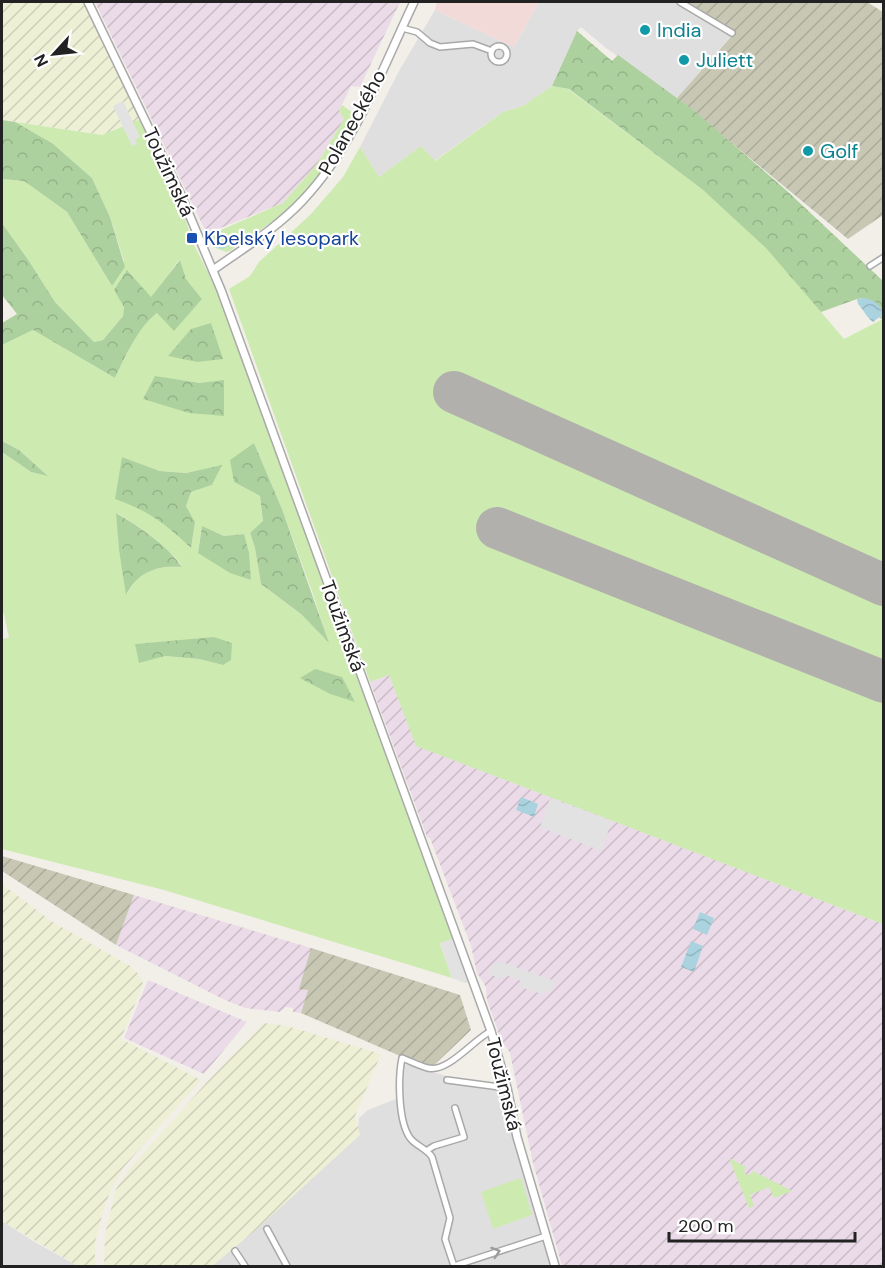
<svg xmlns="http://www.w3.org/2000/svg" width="885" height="1268" font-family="'DM Sans',sans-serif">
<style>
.residential{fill:#e0dfdf}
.commercial{fill:#f2dad9}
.industrial{fill:url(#industrial-furrows)}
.construction{fill:url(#construction-furrows)}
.farmland{fill:url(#farmland-furrows)}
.grass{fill:#cdebb0;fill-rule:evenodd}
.forest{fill:url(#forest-crowns)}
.parking{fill:#e2e2e2}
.water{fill:url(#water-waves)}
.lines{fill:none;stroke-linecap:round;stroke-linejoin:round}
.stream{stroke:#aad3df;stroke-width:1.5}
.runway{stroke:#b1b0ac;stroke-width:42}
.minor-casing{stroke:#a9a9a9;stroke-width:8}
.tertiary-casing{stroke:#a9a9a9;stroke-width:10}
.minor{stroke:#fff;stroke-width:5}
.tertiary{stroke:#fff;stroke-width:7}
.oneway{stroke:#9c9c9c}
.culture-dot{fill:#0f9aa8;stroke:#fff;stroke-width:2}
.transit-dot{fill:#1a4fb4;stroke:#fff;stroke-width:2}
.labels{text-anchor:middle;stroke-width:4.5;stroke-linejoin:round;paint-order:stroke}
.culture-label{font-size:20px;fill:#0d838f;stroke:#fff;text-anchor:start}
.street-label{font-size:20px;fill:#222;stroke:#fff}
.transit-label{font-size:20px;fill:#164399;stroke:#fff;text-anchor:start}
</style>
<defs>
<pattern id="industrial-furrows" width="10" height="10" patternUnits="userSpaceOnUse" patternTransform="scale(1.5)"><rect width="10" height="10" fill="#ebdbe8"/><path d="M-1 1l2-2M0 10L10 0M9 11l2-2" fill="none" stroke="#c9bcc7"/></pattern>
<pattern id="construction-furrows" width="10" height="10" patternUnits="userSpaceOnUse" patternTransform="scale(1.5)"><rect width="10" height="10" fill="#c7c7b4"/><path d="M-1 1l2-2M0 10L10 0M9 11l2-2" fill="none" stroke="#abab9a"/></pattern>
<pattern id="farmland-furrows" width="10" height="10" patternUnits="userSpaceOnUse" patternTransform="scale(1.5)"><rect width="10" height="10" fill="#eef0d5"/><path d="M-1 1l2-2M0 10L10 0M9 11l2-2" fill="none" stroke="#ccceb7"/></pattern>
<pattern id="forest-crowns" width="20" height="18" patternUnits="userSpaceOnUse" patternTransform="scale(1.5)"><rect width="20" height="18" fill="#add19e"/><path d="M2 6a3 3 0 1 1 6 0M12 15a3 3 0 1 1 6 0" fill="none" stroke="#95b388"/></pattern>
<pattern id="water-waves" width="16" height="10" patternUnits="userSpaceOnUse" patternTransform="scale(1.5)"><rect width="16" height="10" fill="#aad3df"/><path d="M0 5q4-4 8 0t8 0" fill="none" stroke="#92b5bf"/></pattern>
</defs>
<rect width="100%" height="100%" fill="#f2efe9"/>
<!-- residential -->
<path class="residential" d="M539 2H687L735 31 677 98 606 48 581 27 577 31 552 86 523 106 503 112 434 161 421 146 379 177 360 147 399 71 435 10 514 47Z
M398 1062 502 1092 551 1266H209L357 1137 359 1118 368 1110 396 1099Z
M2 1221 33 1241 78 1266H2Z"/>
<!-- commercial -->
<path class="commercial" d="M437 2H539L514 47 435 10Z"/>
<!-- industrial -->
<path class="industrial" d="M95 2H400L360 87 351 86 339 111 344 119 317 164 283 203 208 233 206 232Z
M389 675 417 746 883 924V1266H562L533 1163 510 1053 501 1040 487 1000 486 987 477 973 471 946 430 838 427 837 370 682Z
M134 895 311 948 300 988 308 990 301 1013 293 1012V1008L286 1007 280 1012 245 1008 225 1000 116 945Z
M148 980 247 1022 204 1074 124 1038Z"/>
<!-- construction -->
<path class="construction" d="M687 2H867L883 12V215L848 239 677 98 735 32Z
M2 856 134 895 116 945 2 871Z
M311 948 460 995 471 1030 430 1069 301 1013 308 990 299 989Z"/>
<!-- farmland -->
<path class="farmland" d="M2 2H83L141 119 102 135 2 120Z
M2 884 51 921 132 967 140 976 143 984 121 1039 201 1080 123 1168 110 1192 102 1216 95 1242V1266H78L2 1221Z
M264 1023 287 1026 381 1054 355 1116 360 1135 258 1228 212 1266H104L105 1234 116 1189 130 1168 207 1082Z"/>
<!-- grass -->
<path class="grass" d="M552 86 568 89 703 190 767 248 844 339 883 319V924L416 746 389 675 370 682 229 289 250 276 259 262 311 214 343 177 360 147 379 177 421 146 435 161 503 112 523 106Z
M342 105 353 113 354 117C336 154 313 191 280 216 264 228 246 239 230 251L226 252 213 247 207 236 283 203 317 164 344 119 339 111Z
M141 119 178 196 193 243 216 289 455 938 440 944 452 978 164 890 2 849V639L9 638 4 614 2 611V452L31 472 47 475 19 450 2 441V345L33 330 115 378C122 362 141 322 156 314 169 307 187 304 202 299L186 279 179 260 151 298 128 271 123 316 103 340 94 342 55 302 29 261 2 223V179L24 181 67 212 112 286 124 261 110 217 92 178 52 143 15 122 102 135ZM155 377 201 383 223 408V415ZM254 443 282 509 313 594 328 642 301 614 261 584 255 548 250 534 263 521 260 496 234 482ZM122 457 160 471 186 473 221 466 212 485 191 492 186 506 195 522 191 548 166 525 144 510ZM117 513C140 527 166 544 182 566 158 567 139 569 127 594L119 550ZM202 526 224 536 244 534 213 561 198 552ZM176 641 223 665 199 659 165 656 135 644Z
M729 1158 746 1167 744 1171 747 1175 751 1174 753 1171 792 1191 774 1198 769 1187 750 1195 754 1206 749 1208Z
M520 1178 522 1181 532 1215 493 1229 481 1192Z"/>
<!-- forest -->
<path class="forest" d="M577 31 612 61 618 55 692 109 786 190 883 281V319L879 318 882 315 864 298 857 299 821 312 766 248 703 190 569 89 552 86Z
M2 120 15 122 52 143 92 178 110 217 125 267 112 286 67 212 24 181 2 179Z
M2 223 29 261 55 302 94 342 103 340 123 316 124 307 114 290 127 270 151 297 180 260 186 279 202 299 174 331 157 313C139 326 124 358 115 378L33 330 2 345V323L17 314 2 295Z
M211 323 223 359 197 362 168 356 191 329Z
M155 376 200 383 224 380V416L189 413 143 399Z
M2 441 19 450 48 476 31 472 2 452Z
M254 443 282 509 329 643 301 614 261 584 255 548 250 533 263 521 260 496 234 482 230 460Z
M122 457 160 471 186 473 222 465 212 485 191 492 186 506 195 522 191 548C164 523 151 512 115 499Z
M116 513C140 527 166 544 182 567 158 565 138 571 126 595L119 550Z
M202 526 224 536 244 534 249 553 251 580 230 573 198 553Z
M214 637 232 643 231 660 223 665 199 659 165 656 139 663 135 644Z
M315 669 342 677 355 702 330 694 300 678Z"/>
<!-- parking -->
<path class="parking" d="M123 101 140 137 135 140 137 144 132 146 113 106Z
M550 798 612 821 601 851 540 827Z
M457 937 466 962 462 964 469 982 465 983 452 978 440 943Z
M502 962 555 981 551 993 545 990 542 994 519 987 521 981 507 975 503 979 488 974 491 965Z"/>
<!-- water -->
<path class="water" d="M864 298C875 301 881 303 882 315L873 322C866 317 864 310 858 304L857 299Z
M521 797 538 804 534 817 516 810Z
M700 912 714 918 707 935 693 929Z
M691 941 703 946 694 972 681 967Z"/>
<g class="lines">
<!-- stream -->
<path class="stream" d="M214 246 222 248 238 240"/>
<!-- runway -->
<path class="runway" d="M454 392 884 585
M497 528 884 682"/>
<!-- minor casing -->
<g class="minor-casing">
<path id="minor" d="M680 2 732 33
M402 28 417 32 430 43 440 47 473 44 492 51
M491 54a8 8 0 1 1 16 0a8 8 0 1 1-16 0Z
M870 266 884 257
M447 1080 507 1088
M426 1151 434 1146 464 1137 455 1108
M267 1229 287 1266
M235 1251 245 1266
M454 1266 445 1239 450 1218 432 1157C426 1148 416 1146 410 1138 398 1121 398 1078 402 1058 410 1061 419 1066 428 1068 448 1073 473 1040 491 1031
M454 1266 546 1236"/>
</g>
<!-- tertiary casing -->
<g class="tertiary-casing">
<path id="tertiary" d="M88 2 181 195 221 290 491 1031 507 1088 517 1137 555 1266
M213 270C244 248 277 228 303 200 355 145 382 69 414 2"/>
</g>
<!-- minor -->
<use href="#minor" class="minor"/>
<!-- tertiary -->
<use href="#tertiary" class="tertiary"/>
</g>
<!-- one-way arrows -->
<defs><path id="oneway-chevron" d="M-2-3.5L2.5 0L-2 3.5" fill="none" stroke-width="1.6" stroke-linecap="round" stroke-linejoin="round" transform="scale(1.5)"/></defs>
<use class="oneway" href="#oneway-chevron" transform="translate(496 1252) rotate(-18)"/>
<!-- markers -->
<g class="culture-dot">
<circle cx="645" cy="30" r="6"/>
<circle cx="684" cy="60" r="6"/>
<circle cx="808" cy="151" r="6"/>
</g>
<rect class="transit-dot" x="186" y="232" width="12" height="12" rx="3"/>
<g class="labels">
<!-- culture labels -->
<g class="culture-label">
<text x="657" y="37">India</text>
<text x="696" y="67">Juliett</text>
<text x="820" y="158">Golf</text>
</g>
<!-- street labels -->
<g class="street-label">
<text transform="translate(352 122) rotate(-61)" y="7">Polaneckého</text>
<text transform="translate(169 172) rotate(65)" y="7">Toužimská</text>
<text transform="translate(343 626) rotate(70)" y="7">Toužimská</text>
<text transform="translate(504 1084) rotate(76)" y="7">Toužimská</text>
</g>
<!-- transit labels -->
<g class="transit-label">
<text x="204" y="245">Kbelský lesopark</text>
</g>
</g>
<!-- border -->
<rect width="885" height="1268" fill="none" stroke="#222222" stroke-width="6"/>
<!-- north arrow -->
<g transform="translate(54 54) rotate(243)" stroke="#ffffff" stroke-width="4.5" paint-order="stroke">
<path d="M0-4.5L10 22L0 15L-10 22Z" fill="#222222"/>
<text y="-9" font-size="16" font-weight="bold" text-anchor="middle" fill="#222222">N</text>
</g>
<!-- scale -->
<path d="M669 1232v9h186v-9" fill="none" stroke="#222222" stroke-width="3"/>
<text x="678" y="1232" font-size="18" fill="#222222" stroke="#ffffff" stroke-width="4.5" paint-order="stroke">200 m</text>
</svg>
